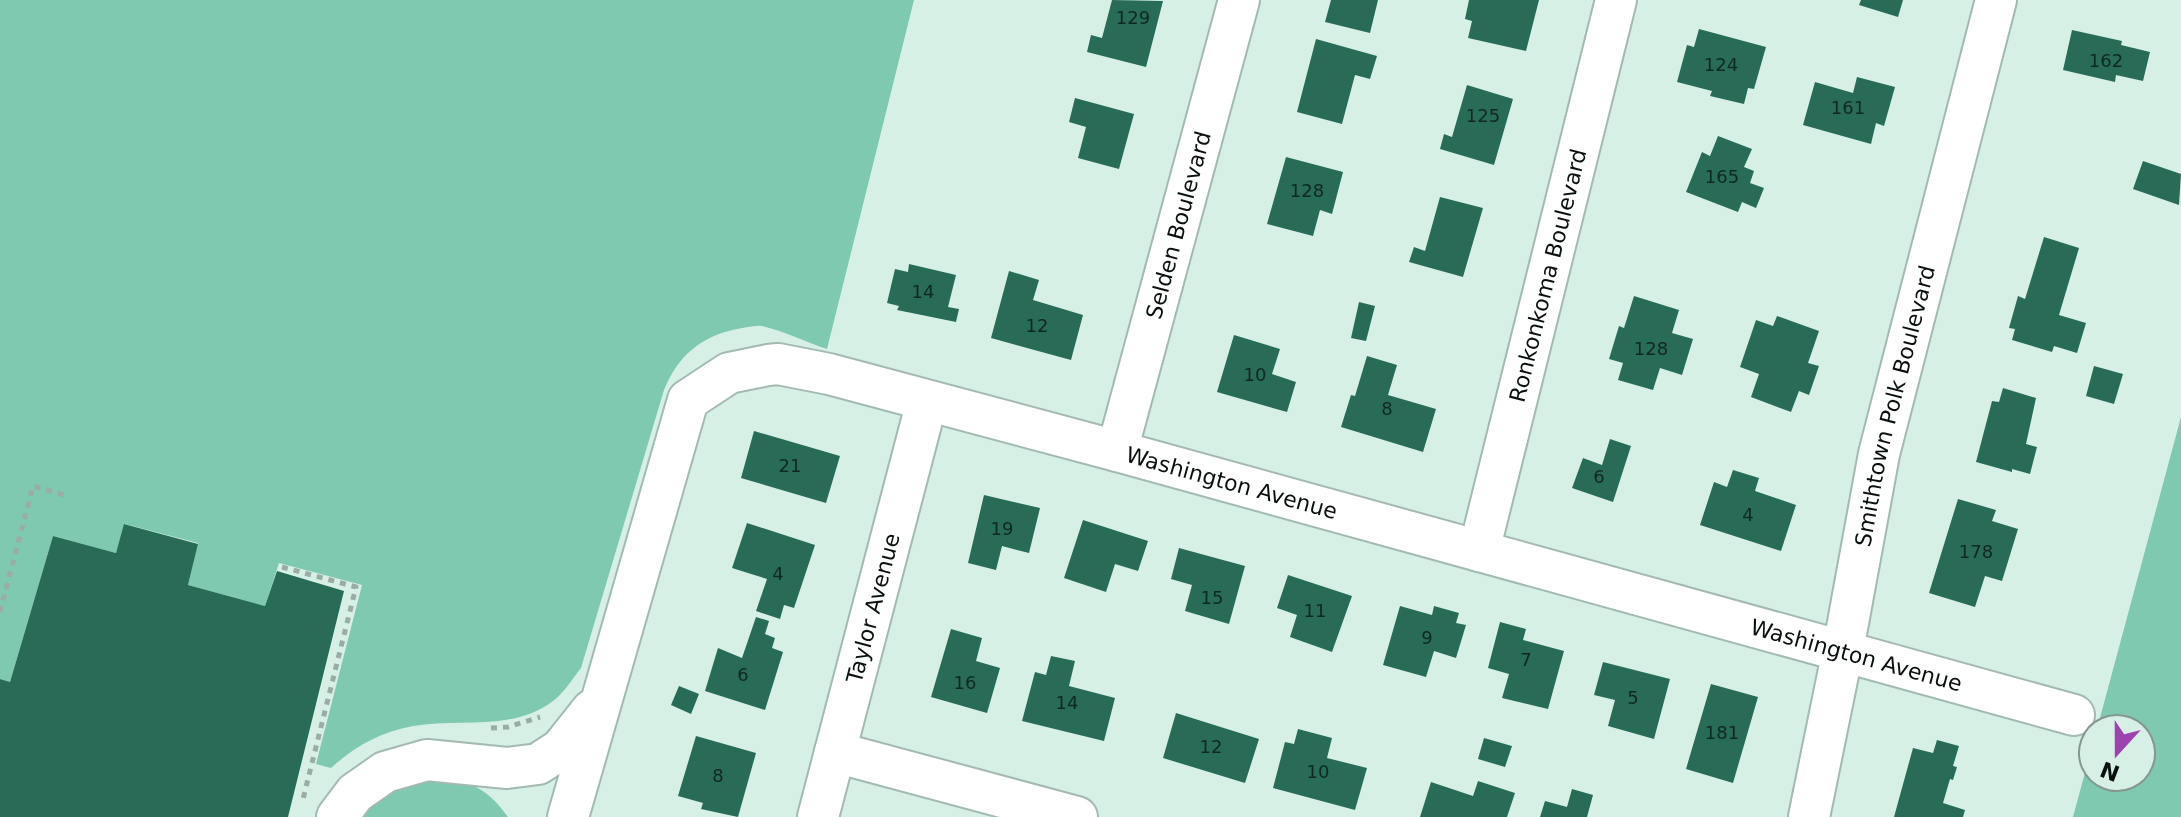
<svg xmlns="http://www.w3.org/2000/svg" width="2181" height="817" font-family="'DejaVu Sans',sans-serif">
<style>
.green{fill:#7ec9b0}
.building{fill:#286c58}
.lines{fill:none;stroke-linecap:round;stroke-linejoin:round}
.minor-casing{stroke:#a2bab1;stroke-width:44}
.path{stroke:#99ada5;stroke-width:5;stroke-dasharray:6 6;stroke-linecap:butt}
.minor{stroke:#fff;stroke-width:40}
.labels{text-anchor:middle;stroke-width:6;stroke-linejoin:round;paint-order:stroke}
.number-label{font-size:18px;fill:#102820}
.street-label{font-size:22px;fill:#08110e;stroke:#d7f0e6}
</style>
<rect width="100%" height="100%" fill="#d7f0e6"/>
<!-- green -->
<path class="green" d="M0 0H914L827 349C806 342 784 331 762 326 754 325 745 328 737 329 701 336 678 356 664 390L581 668C572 679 564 693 553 701 512 732 459 718 413 726 381 732 355 746 331 768L316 764 362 585 279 563 265 606 188 585 198 543 125 524 116 553 53 536 10 682 0 679Z
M2181 417V817H2073L2093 743V777H2141V729H2097Z
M426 774C464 780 485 784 508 817H355L371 798Z"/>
<!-- building -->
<path class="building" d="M1112 0 1163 1 1146 67 1087 52 1091 35 1102 38Z
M1331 0H1378L1370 33 1325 22Z
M1469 0H1539L1526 51 1468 38 1472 21 1465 19Z
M1861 0H1903L1898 17 1859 5Z
M1699 29 1766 47 1754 89 1748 88 1744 104 1710 96 1712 91 1677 82 1687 45 1694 47Z
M2072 30 2122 41 2121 45 2150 52 2143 81 2116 75 2115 82 2063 70Z
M1316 39 1377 56 1370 79 1355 75 1342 124 1297 112Z
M1857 77 1895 87 1884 126 1876 123 1871 144 1803 125 1815 82 1853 93Z
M1467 85 1513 99 1494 165 1440 149 1444 134 1452 137Z
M1075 98 1134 114 1119 169 1078 158 1086 127 1069 122Z
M1718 136 1752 149 1744 167 1754 171 1750 183 1764 188 1756 208 1742 202 1738 212 1686 192 1702 152 1710 156Z
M1286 157 1343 172 1332 214 1320 210 1313 236 1267 224Z
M2143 161 2181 174 2179 205 2133 189Z
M1440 197 1483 208 1463 277 1409 262 1414 247 1425 251Z
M2044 237 2079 248 2059 315 2086 323 2077 353 2054 346 2052 352 2012 340 2015 329 2009 328 2018 296 2025 299Z
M909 264 956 275 948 307 959 309 956 322 897 310 899 306 887 303 895 269 908 272Z
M1009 271 1039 280 1033 300 1083 315 1071 360 991 338Z
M1634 296 1679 310 1672 333 1693 339 1682 375 1660 368 1653 390 1618 380 1623 363 1609 359 1619 326 1624 328Z
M1359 302 1375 306 1366 341 1351 338Z
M1777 316 1819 331 1808 363 1819 366 1809 395 1799 391 1791 412 1751 397 1759 374 1740 367 1756 320 1773 326Z
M1234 335 1280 349 1272 374 1296 382 1287 412 1217 392Z
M1367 356 1397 365 1388 395 1436 409 1423 452 1341 427 1351 395 1355 396Z
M2094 366 2123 374 2114 404 2086 396Z
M2003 388 2036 398 2026 444 2037 447 2030 474 2012 469V472L1976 462 1992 401 1999 402Z
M754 431 840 456 826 503 741 478Z
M1610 439 1631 446 1613 502 1572 488 1583 458 1602 465Z
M1733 470 1759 478 1755 491 1796 505 1781 551 1700 525 1714 482 1727 487Z
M984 495 1040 508 1029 553 1002 546 996 570 968 563Z
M1958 499 1996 510 1992 521 2018 529 2002 581 1985 576 1975 607 1929 593Z
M1083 520 1148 541 1138 571 1115 564 1106 592 1064 578Z
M747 523 815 545 794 608 784 605 780 619 756 611 767 579 732 568Z
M124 524 198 544 188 585 265 606 277 571 344 591 288 817H0V679L10 682 53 536 116 553Z
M1179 548 1245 566 1229 624 1185 611 1192 585 1171 579Z
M1288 575 1352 596 1332 652 1290 637 1297 615 1277 608Z
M1400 606 1432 615 1434 606 1459 613 1456 623 1466 625 1456 658 1434 651 1426 677 1383 665Z
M756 617 769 621 765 634 775 638 772 648 783 652 765 710 705 691 718 648 742 658Z
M1500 622 1526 629 1523 640 1564 651 1548 709 1502 698 1509 674 1488 668Z
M951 629 982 638 976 661 1000 668 987 713 931 697Z
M1051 656 1075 661 1069 686 1115 698 1104 741 1022 721 1035 672 1046 675Z
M1603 662 1670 679 1654 739 1608 726 1615 700 1594 695Z
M1711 684 1758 697 1733 783 1686 769Z
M679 686 699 694 691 714 671 705Z
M1176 713 1259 739 1245 783 1163 758Z
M1298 729 1332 738 1327 758 1367 768 1355 810 1273 788 1285 742 1294 744Z
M696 736 756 753 738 817 701 809 703 803 678 796Z
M1484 738 1512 746 1505 767 1478 759Z
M1937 740 1959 746 1953 766 1957 767 1953 780 1950 779 1943 803 1965 810 1963 817H1894L1913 748 1933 753Z
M1478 781 1515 793 1507 817H1420L1431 782 1473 796Z
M1572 789 1593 795 1587 817H1540L1545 801 1567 807Z"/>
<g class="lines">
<!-- minor casing -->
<g class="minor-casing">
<g id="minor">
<path id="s1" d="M1117 451 1239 0"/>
<path id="s2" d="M1479 551 1616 0"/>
<path d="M835 752 1077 817"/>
<path d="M337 817 355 793 385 772 427 760 507 768 538 764 561 749 592 710"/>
<path id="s3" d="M568 817 688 400 729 373 768 365 778 364 829 374 1117 451 2074 715"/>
<path id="s4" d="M818 817 927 401"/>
<path id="s5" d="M1809 817 1843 650 1879 454 1996 0"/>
</g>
</g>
<!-- path -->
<path class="path" d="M282 567 356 587 302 803
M0 612 33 486 64 495
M491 728 508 727 540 717"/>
<!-- minor -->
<use href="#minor" class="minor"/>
</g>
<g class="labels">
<!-- number labels -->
<g class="number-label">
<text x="1133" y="24">129</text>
<text x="2106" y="67">162</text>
<text x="1721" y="71">124</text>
<text x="1848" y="114">161</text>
<text x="1483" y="122">125</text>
<text x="1722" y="183">165</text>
<text x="1307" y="197">128</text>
<text x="923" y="298">14</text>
<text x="1037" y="332">12</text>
<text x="1651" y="355">128</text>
<text x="1255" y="381">10</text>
<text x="1387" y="415">8</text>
<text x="790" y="472">21</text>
<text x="1599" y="483">6</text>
<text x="1748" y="521">4</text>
<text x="1002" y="535">19</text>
<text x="1976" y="558">178</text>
<text x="778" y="580">4</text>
<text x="1212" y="604">15</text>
<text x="1315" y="617">11</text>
<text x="1427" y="644">9</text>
<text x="1526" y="666">7</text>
<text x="743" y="681">6</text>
<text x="965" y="689">16</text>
<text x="1633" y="704">5</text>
<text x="1067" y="709">14</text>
<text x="1722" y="739">181</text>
<text x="1211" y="753">12</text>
<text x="1318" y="778">10</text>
<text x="718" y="782">8</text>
</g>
<!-- street labels -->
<g class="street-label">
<text dy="8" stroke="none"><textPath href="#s1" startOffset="234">Selden Boulevard</textPath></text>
<text dy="8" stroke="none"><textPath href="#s2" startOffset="284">Ronkonkoma Boulevard</textPath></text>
<text dy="8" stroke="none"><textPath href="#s5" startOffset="420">Smithtown Polk Boulevard</textPath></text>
<text dy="8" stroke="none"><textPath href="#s3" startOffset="1002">Washington Avenue</textPath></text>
<text dy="8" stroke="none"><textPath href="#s4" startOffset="216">Taylor Avenue</textPath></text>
<text dy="8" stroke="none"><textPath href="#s3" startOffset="1650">Washington Avenue</textPath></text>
</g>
</g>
<!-- north arrow -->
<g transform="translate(2117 753) rotate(201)"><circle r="38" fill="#d7f0e6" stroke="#849790" stroke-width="2"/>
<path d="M0-6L14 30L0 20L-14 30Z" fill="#9d43af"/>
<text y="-12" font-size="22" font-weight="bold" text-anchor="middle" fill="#08110e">N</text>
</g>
</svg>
